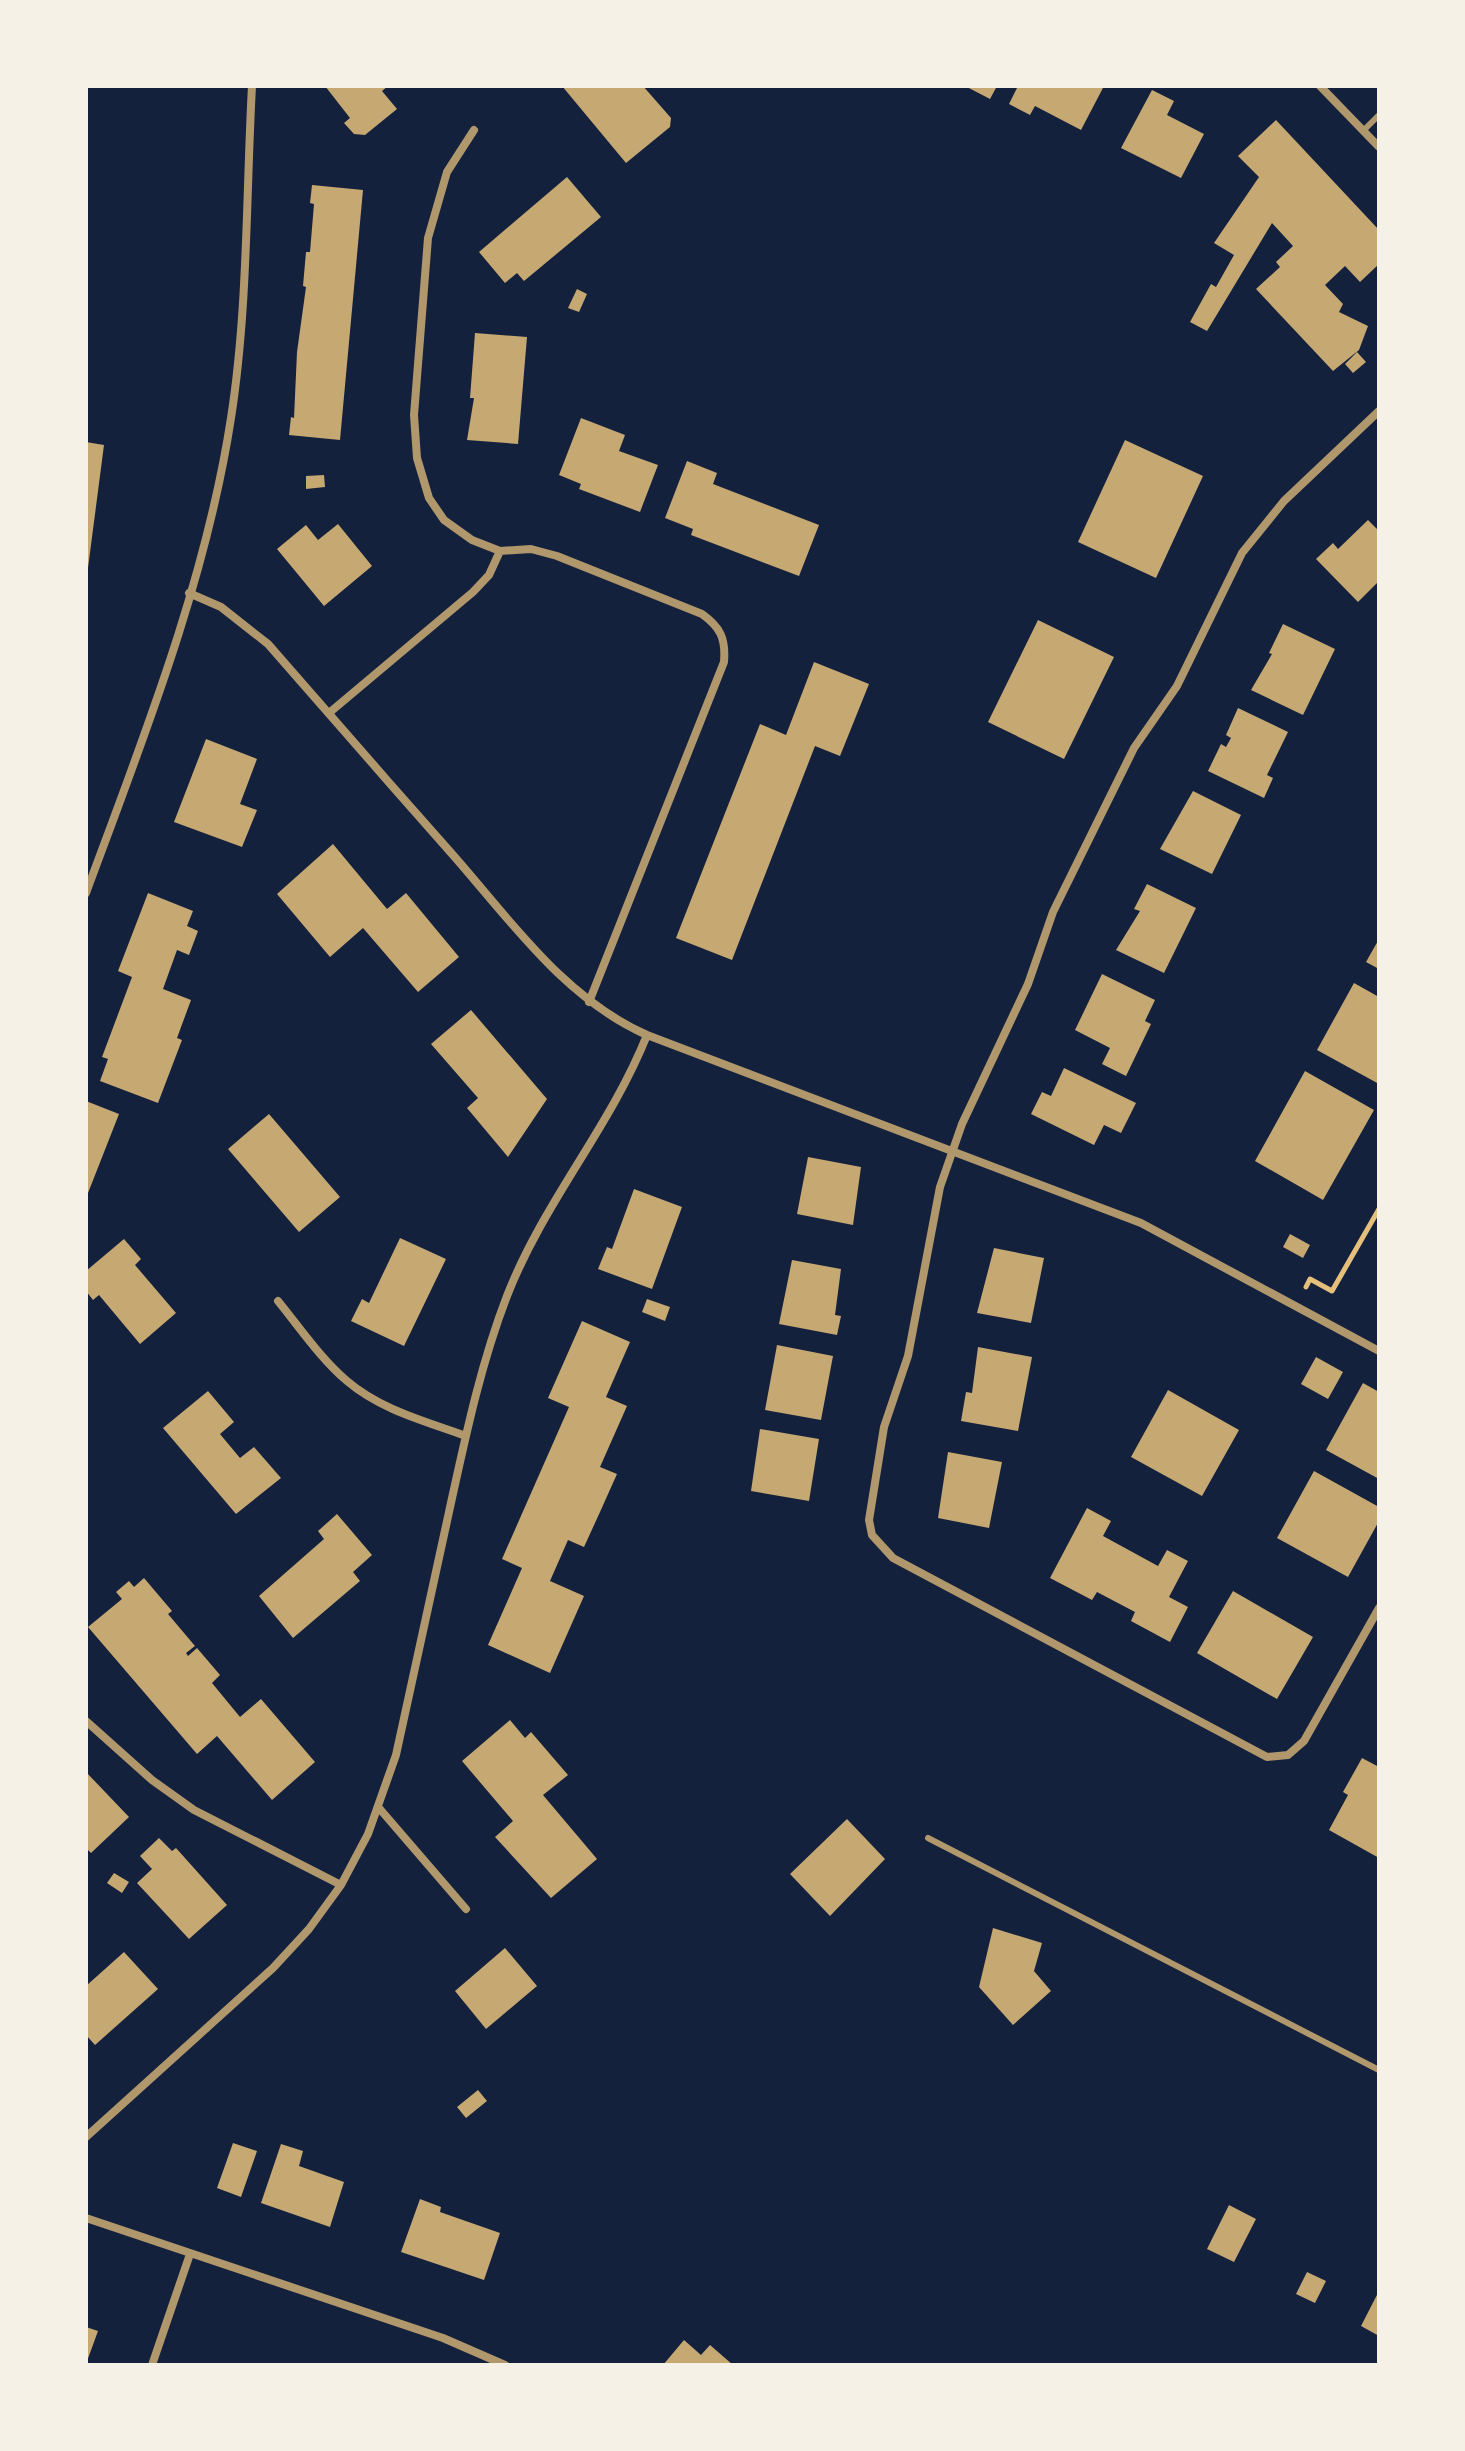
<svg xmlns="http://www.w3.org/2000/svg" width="1465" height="2451" font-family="Quicksand,sans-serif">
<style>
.building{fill:#c6a872}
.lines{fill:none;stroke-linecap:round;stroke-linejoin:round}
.path{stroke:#e5c07b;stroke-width:5}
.service{stroke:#b1986c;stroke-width:6}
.minor{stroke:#b1986c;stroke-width:8}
</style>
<rect width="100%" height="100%" fill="#14213d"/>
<!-- building -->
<path class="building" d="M325 86H388L382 91 397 109 365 135 354 134 344 123 350 118Z
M562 86H643L671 118 670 127 626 163Z
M965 86H997L990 99Z
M1018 86H1104L1081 130 1035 106 1030 115 1009 104Z
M1152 90 1174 101 1167 115 1204 134 1181 178 1121 148Z
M1276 120 1379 230V264L1360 282 1345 266 1325 285 1343 304 1339 312 1368 326 1359 350 1333 371 1256 289 1280 267 1276 262 1293 246 1272 223 1207 331 1190 322 1211 284 1216 287 1234 255 1214 243 1259 177 1238 156Z
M567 177 601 217 524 281 517 273 505 283 479 252Z
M312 185 363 190 340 440 289 435 291 417 294 418 297 352 306 287 303 286 306 252H310L314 204 310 203Z
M577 289 587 294 579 312 568 308Z
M475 333 527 337 518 444 467 440 474 398H470Z
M1357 352 1366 362 1353 373 1345 364Z
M581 418 625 435 619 451 658 465 640 512 579 489 581 484 559 475Z
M1125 440 1203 476 1156 578 1078 542Z
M86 442 104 445 88 568H86Z
M687 461 717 473 713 484 819 525 799 576 691 535 693 529 665 518Z
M324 475 325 487 306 489V476Z
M1368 520 1379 531V581L1358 602 1316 559 1333 543 1338 549Z
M338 524 372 566 324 606 277 549 306 525 318 540Z
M1038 620 1114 657 1064 759 988 722Z
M1283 624 1335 649 1303 715 1251 690 1272 654 1269 653Z
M814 662 869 684 840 756 815 746 732 960 676 938 760 724 786 735Z
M1238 708 1288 732 1267 775 1273 778 1264 798 1208 771 1221 744 1226 747 1231 738 1226 735Z
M206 739 257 759 240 804 257 810 242 847 174 822Z
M1193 791 1241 815 1212 874 1160 849Z
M333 844 387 909 406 893 459 957 418 992 363 928 330 957 277 894Z
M1147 884 1196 908 1164 973 1116 950 1140 911 1134 909Z
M148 893 193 911 187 926 198 931 189 955 177 950 163 989 191 1000 177 1038 182 1040 158 1103 100 1081 108 1059 102 1057 132 977 118 971Z
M1379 939V969L1366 962Z
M1102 974 1155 1000 1145 1021 1151 1024 1126 1076 1102 1064 1110 1048 1075 1030Z
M1354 983 1379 997V1084L1317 1050Z
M471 1010 547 1099 508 1157 467 1108 478 1098 431 1044Z
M1064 1068 1136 1103 1121 1133 1104 1125 1094 1145 1031 1114 1042 1092 1051 1096Z
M1305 1071 1374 1110 1323 1200 1255 1161Z
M86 1101 119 1114 88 1193 86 1192Z
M269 1114 340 1197 299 1232 228 1149Z
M808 1157 861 1167 853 1225 797 1214Z
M634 1189 682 1207 652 1289 598 1269 607 1247 612 1249Z
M1290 1234 1310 1245 1303 1258 1283 1247Z
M400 1238 446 1259 404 1346 351 1321 362 1299 369 1303Z
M124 1239 141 1259 135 1265 176 1313 140 1344 99 1295 93 1300 86 1291V1271Z
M994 1248 1044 1258 1031 1323 977 1313Z
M792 1260 841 1269 835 1315 841 1316 837 1335 779 1324Z
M647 1299 670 1307 665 1321 642 1312Z
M582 1321 630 1342 606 1397 627 1406 600 1467 617 1474 600 1512 584 1547 568 1540 550 1581 584 1596 550 1673 488 1645 522 1568 502 1559 569 1407 548 1398Z
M777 1345 833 1356 821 1420 765 1410Z
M978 1347 1032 1357 1018 1431 961 1421 966 1392 972 1393Z
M1316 1357 1343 1372 1328 1399 1301 1384Z
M1363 1383 1379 1392V1479L1326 1450Z
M1168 1390 1239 1430 1202 1496 1131 1457Z
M208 1391 234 1422 220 1434 240 1458 254 1447 281 1478 236 1514 163 1428Z
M760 1429 819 1439 809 1501 751 1491Z
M948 1452 1002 1462 989 1528 938 1518Z
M1314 1471 1379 1507V1521L1348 1577 1277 1538Z
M1087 1508 1111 1521 1103 1536 1158 1566 1167 1550 1188 1561 1169 1597 1188 1607 1170 1642 1131 1621 1135 1612 1097 1592 1092 1600 1050 1578Z
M337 1514 372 1555 353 1572 360 1581 293 1638 259 1596 324 1539 318 1531Z
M144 1578 172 1611 168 1614 195 1646 186 1653 188 1656 197 1648 220 1675 212 1683 240 1717 261 1699 315 1762 272 1800 217 1736 197 1754 88 1627 122 1599 116 1592 129 1581 134 1587Z
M1233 1591 1313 1637 1277 1699 1197 1653Z
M510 1720 525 1738 531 1732 568 1775 543 1795 597 1859 551 1898 495 1837 513 1821 462 1761Z
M1362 1758 1379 1767V1858L1329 1830 1348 1795 1343 1792Z
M86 1772 129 1817 91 1853 86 1848Z
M847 1819 885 1859 830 1916 790 1874Z
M159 1838 172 1851 176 1848 227 1905 189 1939 137 1883 152 1869 140 1856Z
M114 1873 129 1882 122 1893 107 1883Z
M993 1928 1042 1943 1034 1971 1051 1991 1013 2025 979 1987Z
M505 1948 537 1986 486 2029 455 1991Z
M124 1952 158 1989 95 2045 86 2035V1986Z
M478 2090 487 2101 466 2118 457 2107Z
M233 2143 257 2151 241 2197 217 2188Z
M281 2144 303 2151 299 2166 344 2182 330 2227 261 2203Z
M420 2199 441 2207 440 2212 500 2233 484 2280 401 2252Z
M1229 2205 1256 2219 1234 2262 1207 2249Z
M1307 2272 1326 2281 1315 2303 1296 2294Z
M1379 2291V2336L1361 2326Z
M86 2327 98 2331 86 2364Z
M684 2340 701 2355 710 2345 733 2365H663Z"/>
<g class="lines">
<!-- path -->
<path class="path" d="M1306 1287 1310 1279 1332 1291 1379 1209"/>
<!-- service -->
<path class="service" d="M1363 131 1379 115
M928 1838 1379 2070"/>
<!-- minor -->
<path class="minor" d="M1320 86 1379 147
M474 130 447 172 428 238 414 415 417 458 429 498 444 520 472 540 500 551 531 549 557 556 702 614C720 627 726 638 724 662L589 1002
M1379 411 1284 501 1242 553 1177 686 1134 748 1053 912 1028 984 962 1124 940 1187 908 1356 884 1427 869 1520 872 1535 893 1558 1267 1757 1288 1755 1304 1741 1379 1608
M189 593 221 607 268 644C329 714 391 785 453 855 511 921 565 999 647 1035L1141 1223 1379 1351
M329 713 473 592 489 575 500 551
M86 893C143 739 206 581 231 418 248 309 246 196 252 86
M278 1301C300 1328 321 1359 347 1381 381 1410 425 1421 466 1436
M86 1721 152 1780 194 1810 341 1885
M379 1808 466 1909
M86 2137 273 1968 309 1929 341 1885 368 1834 396 1755C414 1674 432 1593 449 1512 465 1439 480 1366 507 1296 544 1201 610 1128 647 1035
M86 2218 443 2338 505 2365
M152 2365 190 2254"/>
</g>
<!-- border -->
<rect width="1465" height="2451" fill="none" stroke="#f6f1e7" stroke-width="176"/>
</svg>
